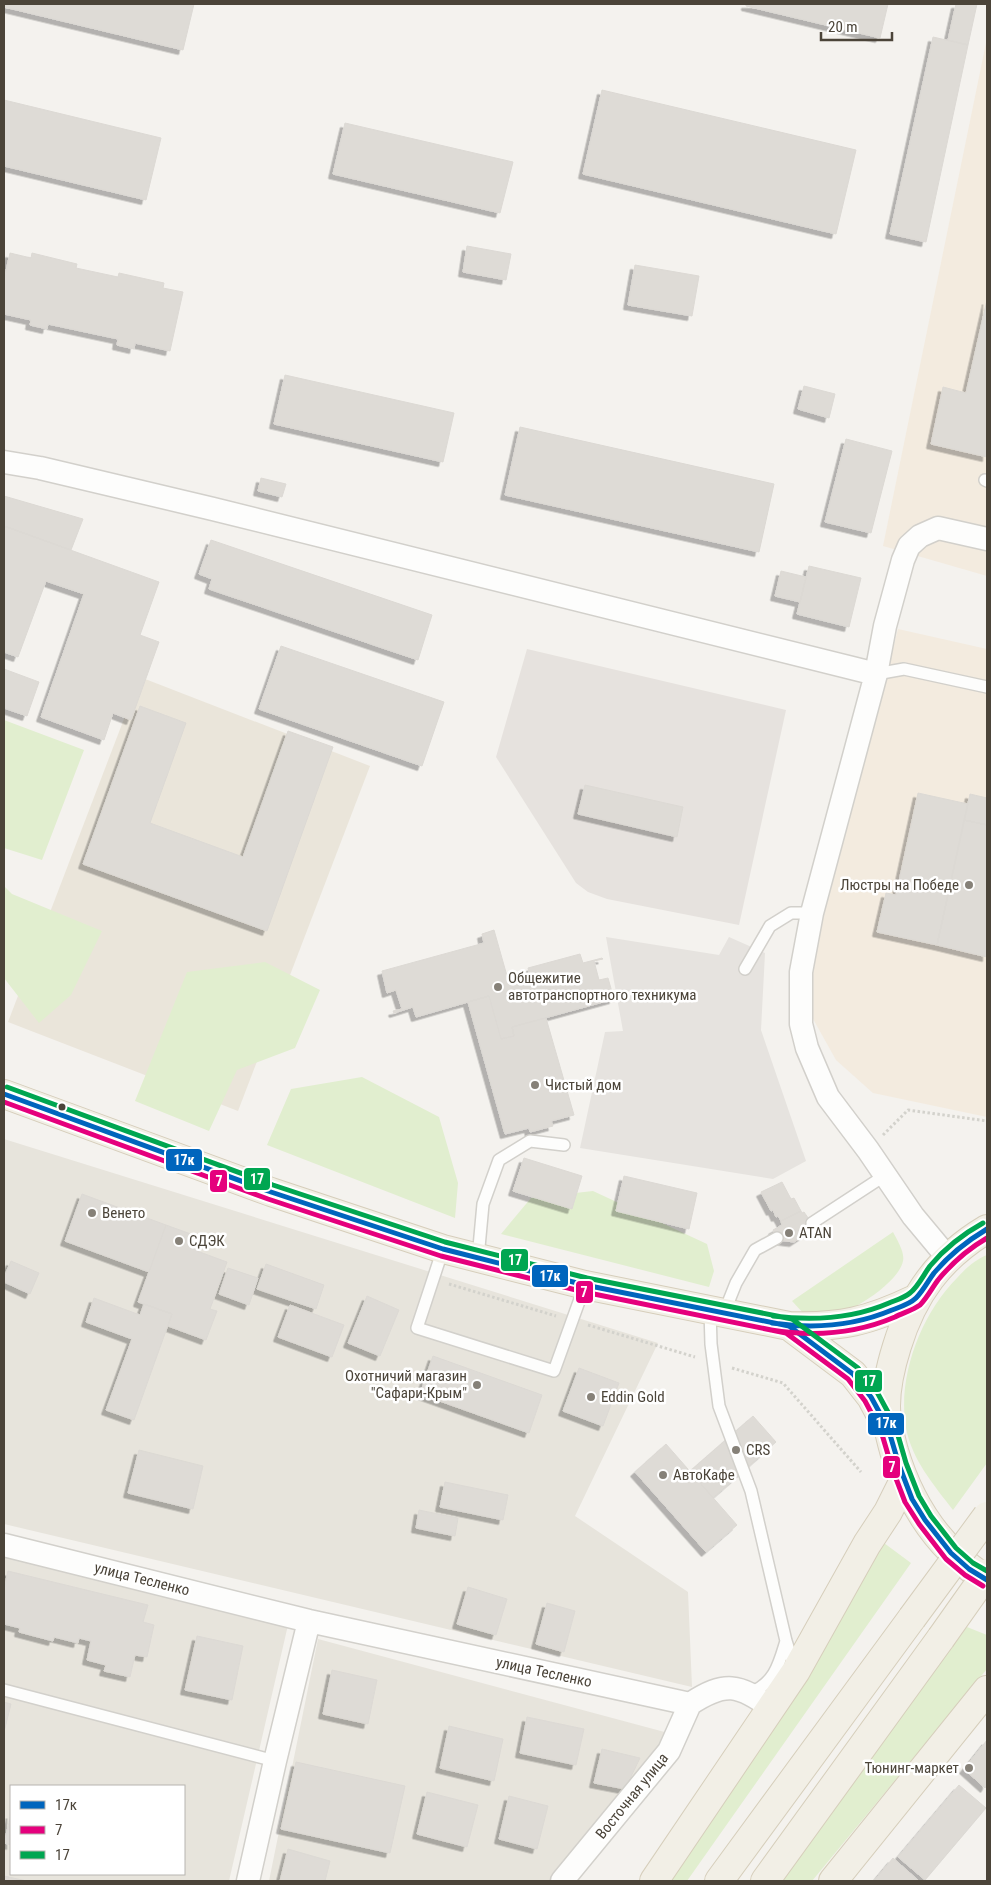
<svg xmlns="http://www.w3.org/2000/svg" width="991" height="1885" font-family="'Roboto Condensed',sans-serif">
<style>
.residential{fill:#e7e4dc;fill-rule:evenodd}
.commercial{fill:#f3ebdf}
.industrial{fill:#e6e2de}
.education{fill:#eae5da}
.green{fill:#e1eecf}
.parking{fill:#e6e3df}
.building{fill:#dedbd6;stroke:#dcd9d4;filter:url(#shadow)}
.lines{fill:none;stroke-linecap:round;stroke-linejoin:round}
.lane-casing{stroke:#d2d0cb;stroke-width:14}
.street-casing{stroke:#d2d0cb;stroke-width:25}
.primary-casing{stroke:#d6cebb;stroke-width:30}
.path{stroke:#d3d2cc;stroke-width:3;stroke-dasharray:2.5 2.5;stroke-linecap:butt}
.lane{stroke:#fdfdfc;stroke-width:11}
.street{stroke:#fdfdfc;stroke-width:22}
.primary{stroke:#f2efe6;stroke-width:28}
.primary-bridge-casing{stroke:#d6cebb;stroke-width:30;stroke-linecap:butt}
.primary-bridge{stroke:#f2efe6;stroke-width:28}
.bus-1-casing{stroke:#fff;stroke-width:9}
.bus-2-casing{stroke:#fff;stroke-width:9}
.bus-3-casing{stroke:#fff;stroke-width:9}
.bus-1{stroke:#0065bd;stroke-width:5}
.bus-2{stroke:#e5007d;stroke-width:5}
.bus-3{stroke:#00a651;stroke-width:5}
.poi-dot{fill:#868178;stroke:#fff;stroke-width:2}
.bus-dot{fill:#4b4439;stroke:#fff;stroke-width:2}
.labels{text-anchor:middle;stroke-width:5;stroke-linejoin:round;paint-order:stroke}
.poi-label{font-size:15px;fill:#4b4439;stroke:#fff;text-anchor:start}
.street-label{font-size:15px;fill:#4b4439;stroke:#fff}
.line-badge{stroke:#fff;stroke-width:2}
.badge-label{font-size:14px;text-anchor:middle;font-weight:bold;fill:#fff}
</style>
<defs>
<filter id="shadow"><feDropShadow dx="-4.5" dy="4.5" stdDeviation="0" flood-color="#0004"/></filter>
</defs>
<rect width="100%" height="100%" fill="#f4f2ee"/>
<!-- residential -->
<path class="residential" d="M4 1139 658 1343 575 1516 688 1592 692 1687 4 1524Z
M4 1554 288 1625 229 1881H4ZM11 1786H184V1874H11Z
M318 1639 672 1734 558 1881H269Z"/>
<!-- commercial -->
<path class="commercial" d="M987 38V576L883 546Z
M898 629 987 649V1117L873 1093 836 1060 812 1017 810 969Z"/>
<!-- industrial -->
<path class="industrial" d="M527 649 786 710 739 925 607 899 588 892 576 883 496 757Z"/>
<!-- education -->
<path class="education" d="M140 677 370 766 238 1111 8 1022Z"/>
<!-- green -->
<path class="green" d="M4 720 84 750 42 860 4 848Z
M4 886 12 894 102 931 71 995 39 1023 4 978Z
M265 962 320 990 295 1048 237 1070 209 1131 135 1101 187 972Z
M362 1077 439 1117 458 1183 455 1218 267 1145 291 1089Z
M593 1191 707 1244 714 1271 709 1287 501 1234 531 1198Z
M893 1232C897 1240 905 1252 903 1261 899 1285 833 1327 809 1317 803 1314 797 1306 792 1301Z
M987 1255V1463L953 1510C934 1485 912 1460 906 1428 897 1377 921 1314 957 1278 965 1269 976 1259 987 1255Z
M884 1543 911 1563 687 1881H665Z
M967 1627 987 1635V1669L812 1881H779Z"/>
<!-- parking -->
<path class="parking" d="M606 937 719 955 729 937 765 953 761 1030 806 1161 773 1179 580 1148 605 1032 623 1031Z"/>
<!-- building -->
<path class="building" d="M4 4H194L183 50 4 7Z
M746 4H888L880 38 746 6Z
M956 4H977L968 45 948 40Z
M933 37 968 45 926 242 890 234Z
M602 90 856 150 836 234 583 174Z
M4 100 161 138 146 200 4 166Z
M345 123 513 162 500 213 333 174Z
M467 246 511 254 506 280 463 272Z
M10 253 31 258 32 253 77 264 76 268 118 277 119 273 164 283 163 288 183 292 170 351 135 343 134 349 117 345 118 339 48 324 47 329 30 325 31 320 4 314V280Z
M635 265 699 276 692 316 628 305Z
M987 300V457L931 444 943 387 966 393Z
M285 375 454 413 443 462 274 424Z
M804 386 835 394 829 418 798 409Z
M520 427 774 484 759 552 505 495Z
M846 439 892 451 871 533 825 522Z
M261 478 286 484 282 497 258 491Z
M4 496 83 519 71 550 4 526Z
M4 526 159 582 140 635 159 642 131 720 113 713 104 740 41 717 84 594 46 581 18 657 4 652Z
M211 540 432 615 418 660 209 589 212 579 199 574Z
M809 566 861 578 849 627 797 614Z
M781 571 806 577 800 602 775 596Z
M281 646 444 702 422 766 259 709Z
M4 669 39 682 27 716 4 708Z
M140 706 186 723 150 823 243 857 288 731 333 747 267 931 83 864Z
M585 785 683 807 677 837 578 814Z
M918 793 968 804 937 945 877 932 886 893 896 895Z
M970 794 987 798V825L964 820Z
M964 820 987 825V957L937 945Z
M494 930 509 983 530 977 528 968 580 954 583 963 602 958 603 959 594 961 599 980 608 978 614 999 512 1027 514 1036 501 1039 489 996 416 1017 413 1007 394 1013 393 1011 402 1009 396 990 387 993 382 971 484 943 482 934Z
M489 996 501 1039 514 1036 512 1027 546 1018 574 1115 551 1121 553 1126 530 1132 529 1128 505 1134 468 1002Z
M524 1158 582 1176 572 1209 513 1191Z
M624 1176 697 1193 689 1229 616 1211Z
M782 1182 791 1199 794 1198 801 1211 781 1221 778 1216 776 1217 773 1210 771 1211 761 1192Z
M82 1194 166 1225 149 1272 65 1241Z
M801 1211 802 1213 804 1212 813 1225 809 1232 794 1242 778 1240 773 1230 782 1225 781 1221Z
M166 1225 202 1238 197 1251 227 1262 210 1309 217 1311 206 1340 168 1326 172 1314 138 1302Z
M11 1261 39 1273 30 1294 4 1282V1277Z
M266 1264 324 1285 316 1309 257 1289Z
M228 1268 258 1278 249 1305 219 1294Z
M367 1296 399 1310 380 1356 348 1343Z
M94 1298 140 1315 144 1304 172 1314 134 1420 106 1410 132 1339 86 1322Z
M290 1305 344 1325 332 1357 278 1337Z
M433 1356 542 1395 529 1433 420 1394Z
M579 1368 619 1383 603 1426 563 1411Z
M753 1416 776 1442 713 1498 690 1471Z
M666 1444 737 1525 706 1552 635 1472Z
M139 1450 203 1466 193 1509 128 1493Z
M445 1482 508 1495 503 1520 440 1507Z
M419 1510 458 1518 455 1536 416 1528Z
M8 1571 148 1605 143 1622 154 1625 147 1657 135 1655 130 1677 104 1671 106 1665 87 1660 91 1641 79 1638 78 1643 54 1637 53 1641 19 1632 20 1628 4 1624V1589Z
M468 1587 507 1599 496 1635 457 1624Z
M547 1603 575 1611 564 1652 536 1644Z
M197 1636 243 1646 232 1700 185 1690Z
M332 1670 377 1680 368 1724 323 1714Z
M4 1702 11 1704 4 1732Z
M527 1717 584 1729 576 1765 520 1753Z
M449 1726 503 1739 494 1781 440 1768Z
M987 1740V1785L985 1788 964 1769Z
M602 1749 640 1758 625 1789 594 1783Z
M296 1762 405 1786 390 1853 281 1829Z
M959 1785 986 1808 925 1880 898 1857Z
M427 1792 478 1805 467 1847 417 1834Z
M509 1796 548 1806 537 1849 499 1839Z
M11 1814V1845L4 1843Z
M288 1849 330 1861 325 1881H280Z
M893 1858 919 1881H874Z
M4 1876 27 1881H4Z"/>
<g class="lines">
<!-- lane casing -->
<g class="lane-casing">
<path id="lane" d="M985 480 987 481
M876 674 904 669 987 687
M745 969 770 926 791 913H812
M812 1223 884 1176
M443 1249 417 1328 554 1371 585 1285
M478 1258 483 1204 499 1160 530 1141 564 1145
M710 1310 711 1344 719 1406 751 1491 786 1641 794 1666
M724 1313 736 1283 755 1250 777 1238
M4 1690 275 1761
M750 1693C775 1683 779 1664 786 1641"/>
</g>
<!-- street casing -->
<g class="street-casing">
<path id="street" d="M4 462 40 468 213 509 876 674
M948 1258 913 1216 868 1150 828 1097 807 1048 801 1024V972L812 913 876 674 885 626 903 560 909 546 920 536 938 528 987 539
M4 1545 309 1621 690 1704C725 1681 739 1684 771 1708
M248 1881 275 1761 309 1621
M562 1881 669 1751 690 1704"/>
</g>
<!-- primary casing -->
<g class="primary-casing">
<path id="primary" d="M4 1094 271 1192 443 1249 585 1285 789 1326C840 1328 869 1321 915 1299
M987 1229C940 1257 913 1294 897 1346 891 1365 886 1386 886 1406 886 1421 890 1436 894 1451 910 1505 939 1549 987 1580
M789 1326 853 1374 871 1397 886 1425
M654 1881 796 1671 867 1544 888 1512 904 1480
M719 1881 912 1618
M765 1881 941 1638
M833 1881 987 1690"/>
</g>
<!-- path -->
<path class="path" d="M883 1135 908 1110 987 1121
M449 1284 556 1316
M588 1325 695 1357
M732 1368 783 1383 861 1472"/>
<!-- lane -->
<use href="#lane" class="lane"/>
<!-- street -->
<use href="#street" class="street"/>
<!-- primary -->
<use href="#primary" class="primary"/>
<!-- primary-bridge casing -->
<g class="primary-bridge-casing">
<path id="primary-bridge" d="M912 1618 987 1516
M941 1638 987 1573"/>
</g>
<!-- primary-bridge -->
<use href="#primary-bridge" class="primary-bridge"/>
<!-- bus-1 casing -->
<g class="bus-1-casing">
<path id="bus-1" d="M4 1094 271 1192 443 1249 585 1285 789 1326 853 1374 871 1397 888 1428 899 1465 912 1499 925 1520 951 1553 969 1569 987 1580
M772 1323C813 1329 854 1326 892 1310 900 1307 910 1304 916 1298 923 1291 928 1281 934 1273 949 1255 967 1241 987 1229"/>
</g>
<!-- bus-2 casing -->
<g class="bus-2-casing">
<path id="bus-2" d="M4 1102 268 1199 441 1256 584 1292 786 1333 848 1379 865 1401 881 1431 892 1468 905 1502 919 1524 946 1559 965 1575 983 1586
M771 1330C814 1337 855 1334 895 1317 903 1313 913 1310 920 1305 927 1298 932 1288 938 1280 952 1263 968 1249 987 1238"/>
</g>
<!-- bus-3 casing -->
<g class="bus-3-casing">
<path id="bus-3" d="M7 1087 273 1185 445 1242 587 1278 792 1319 858 1368 877 1392 895 1425 906 1463 919 1496 931 1516 956 1548 973 1563 987 1571
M773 1316C813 1321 852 1319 889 1303 896 1300 904 1298 910 1293 918 1287 924 1274 930 1266 945 1248 963 1234 983 1223"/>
</g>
<!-- bus-1 -->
<use href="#bus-1" class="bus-1"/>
<!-- bus-2 -->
<use href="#bus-2" class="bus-2"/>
<!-- bus-3 -->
<use href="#bus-3" class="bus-3"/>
</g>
<!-- markers -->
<g class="poi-dot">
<circle cx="969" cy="885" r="5"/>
<circle cx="498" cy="987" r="5"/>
<circle cx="535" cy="1085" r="5"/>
<circle cx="92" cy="1213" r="5"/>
<circle cx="789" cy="1233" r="5"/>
<circle cx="179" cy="1241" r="5"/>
<circle cx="477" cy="1385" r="5"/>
<circle cx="591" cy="1397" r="5"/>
<circle cx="736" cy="1450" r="5"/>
<circle cx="663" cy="1475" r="5"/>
<circle cx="969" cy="1768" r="5"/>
</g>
<circle class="bus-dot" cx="62" cy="1107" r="4.5"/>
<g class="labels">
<!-- poi labels -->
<g class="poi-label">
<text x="959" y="890" text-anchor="end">Люстры на Победе</text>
<text x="508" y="983">Общежитие<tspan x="508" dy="17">автотранспортного техникума</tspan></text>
<text x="545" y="1090">Чистый дом</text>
<text x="102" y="1218">Венето</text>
<text x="799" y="1238">ATAN</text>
<text x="189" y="1246">СДЭК</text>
<text x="467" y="1381" text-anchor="end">Охотничий магазин<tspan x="467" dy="17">"Сафари-Крым"</tspan></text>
<text x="601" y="1402">Eddin Gold</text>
<text x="746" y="1455">CRS</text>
<text x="673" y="1480">АвтоКафе</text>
<text x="959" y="1773" text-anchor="end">Тюнинг-маркет</text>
</g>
<!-- street labels -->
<g class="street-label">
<text transform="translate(142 1579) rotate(14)" y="5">улица Тесленко</text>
<text transform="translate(544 1672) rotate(12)" y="5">улица Тесленко</text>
<text transform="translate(632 1796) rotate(-51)" y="5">Восточная улица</text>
</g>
</g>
<g class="line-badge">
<rect x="165" y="1148" width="38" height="24" rx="5" fill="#0065bd"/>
<rect x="243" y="1167" width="28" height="24" rx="5" fill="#00a651"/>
<rect x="209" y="1169" width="19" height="24" rx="5" fill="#e5007d"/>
<rect x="500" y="1248" width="29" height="24" rx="5" fill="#00a651"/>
<rect x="531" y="1264" width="38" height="24" rx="5" fill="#0065bd"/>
<rect x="575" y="1280" width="19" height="24" rx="5" fill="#e5007d"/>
<rect x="854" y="1369" width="29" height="24" rx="5" fill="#00a651"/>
<rect x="867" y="1412" width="38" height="24" rx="5" fill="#0065bd"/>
<rect x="882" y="1455" width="19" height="24" rx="5" fill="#e5007d"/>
</g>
<g class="badge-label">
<text x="184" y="1165">17к</text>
<text x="257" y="1184">17</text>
<text x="219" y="1186">7</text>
<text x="515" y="1265">17</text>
<text x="550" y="1281">17к</text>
<text x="584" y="1297">7</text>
<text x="869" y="1386">17</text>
<text x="886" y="1428">17к</text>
<text x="892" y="1472">7</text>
</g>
<!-- border -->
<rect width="991" height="1885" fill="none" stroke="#4b4439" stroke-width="10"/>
<!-- legend -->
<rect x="10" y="1785" width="175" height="90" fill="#ffffff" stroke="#b7b4b0"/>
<rect x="20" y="1801" width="25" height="8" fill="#0065bd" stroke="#b7b4b0"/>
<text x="55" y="1810" font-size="15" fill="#4b4439">17к</text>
<rect x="20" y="1826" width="25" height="8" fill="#e5007d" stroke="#b7b4b0"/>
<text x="55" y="1835" font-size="15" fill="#4b4439">7</text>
<rect x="20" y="1851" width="25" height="8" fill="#00a651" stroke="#b7b4b0"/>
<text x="55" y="1860" font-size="15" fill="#4b4439">17</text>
<!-- scale -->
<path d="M821 32v8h71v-8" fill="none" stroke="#4b4439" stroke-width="2.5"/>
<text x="828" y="32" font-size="15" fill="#4b4439" stroke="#ffffff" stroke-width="4" paint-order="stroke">20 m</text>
</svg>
